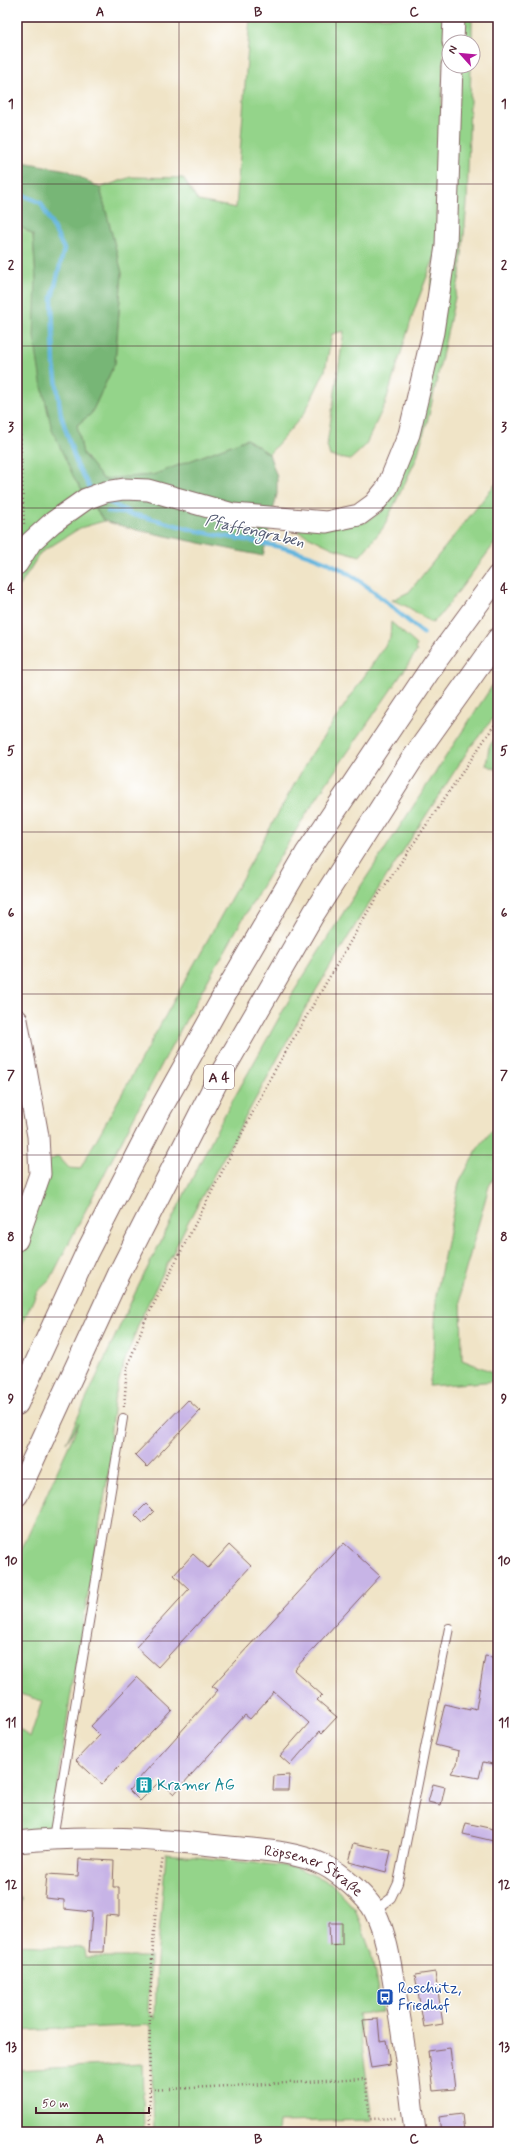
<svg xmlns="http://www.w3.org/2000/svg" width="515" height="2149" font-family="Mynerve,sans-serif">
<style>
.green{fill:#94d48a;stroke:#6f7a5a}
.forest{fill:#77b676;stroke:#606a50}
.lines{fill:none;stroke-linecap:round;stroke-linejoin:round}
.stream{stroke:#63b5de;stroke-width:4.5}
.building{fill:#c7b4e6}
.service-casing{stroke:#846462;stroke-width:10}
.tertiary-casing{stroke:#846462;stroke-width:23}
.motorway-casing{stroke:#846462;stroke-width:24}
.path{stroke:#846462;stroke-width:2.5;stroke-dasharray:1 3;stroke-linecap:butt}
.service{stroke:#fff;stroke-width:8}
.tertiary{stroke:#fff;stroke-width:21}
.motorway{stroke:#fff;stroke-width:22}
.grid{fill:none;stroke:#4a1f2b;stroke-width:1;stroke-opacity:0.55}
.labels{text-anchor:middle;stroke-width:3;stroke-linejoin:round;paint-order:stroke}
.shield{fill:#fff;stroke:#80626b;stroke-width:1}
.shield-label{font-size:14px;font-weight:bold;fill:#4a1f2b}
.culture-label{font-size:15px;fill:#0d838f;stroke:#fff;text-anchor:start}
.street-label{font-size:15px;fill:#4a1f2b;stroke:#fff}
.transit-label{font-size:15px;fill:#164399;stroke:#fff;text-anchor:start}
.water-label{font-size:16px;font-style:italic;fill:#545b73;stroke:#fff}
.neatline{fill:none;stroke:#4a1f2b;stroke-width:1.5}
.grid-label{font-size:13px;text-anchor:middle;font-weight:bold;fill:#4a1f2b}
</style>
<rect width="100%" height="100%" fill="#fff"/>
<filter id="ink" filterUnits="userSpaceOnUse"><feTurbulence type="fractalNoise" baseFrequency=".025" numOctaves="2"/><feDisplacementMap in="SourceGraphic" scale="8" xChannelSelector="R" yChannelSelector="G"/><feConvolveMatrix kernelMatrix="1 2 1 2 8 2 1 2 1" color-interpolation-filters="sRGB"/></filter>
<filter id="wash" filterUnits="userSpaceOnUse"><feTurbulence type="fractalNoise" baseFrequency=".012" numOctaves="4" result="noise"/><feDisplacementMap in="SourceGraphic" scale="16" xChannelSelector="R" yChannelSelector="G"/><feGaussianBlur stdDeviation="0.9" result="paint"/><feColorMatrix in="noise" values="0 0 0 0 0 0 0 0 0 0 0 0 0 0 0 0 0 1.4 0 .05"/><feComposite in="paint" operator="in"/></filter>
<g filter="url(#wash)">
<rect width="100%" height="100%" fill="#f0e4c7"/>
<!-- green -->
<path class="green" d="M250 17H445L436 253 415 308 385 404 365 446 350 460 330 456 327 445 344 331 332 334 325 371 304 414 269 454 247 439 153 475 103 479 83 454 77 425 91 414 115 363 122 273 100 188 131 177 183 178 198 201 236 208Z
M460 17H472V42H459Z
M458 66H471L467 204 460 275 429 415 416 460 383 528 360 556 332 548 285 525 364 523 382 511 399 485 412 444Z
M17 224 33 235 36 280 75 480 104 521 80 528 40 553 20 586H17Z
M498 481V539L439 617 432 623 408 607 392 600 409 592Z
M391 622 417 645 415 649 417 651C379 709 337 765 300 824 208 971 129 1125 50 1280L37 1292 17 1335V1254L49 1161 58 1156 69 1168 80 1169 309 758 390 638Z
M498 677V712L469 749 359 919 306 1007 188 1222 141 1318 124 1363 114 1400 110 1438 115 1435 70 1699 52 1828 44 1833 17 1836V1727L30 1738 42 1701 17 1693V1560L79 1423 66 1443 136 1291 220 1123 293 993 345 910Z
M498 734V770L486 765 489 747Z
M498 1123V1171L489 1186 461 1287 462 1360 498 1374V1381L429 1386 434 1358 436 1296 459 1183 478 1148Z
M166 1854 295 1867 331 1883 355 1909 371 1953 382 2012 358 2014 372 2120 279 2122 278 2132H154L151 2025 17 2031V1897H21L18 1945 84 1948 85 1957H150L148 2011 155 2019 157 1960Z
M142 2063 144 2132H17V2070Z"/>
<!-- forest -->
<path class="forest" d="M17 161 67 170 100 188 122 273 115 363 91 414 77 425 83 454 103 479 153 475 247 439 269 454 277 477V494L263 556 137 530 104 521 75 480 52 430 41 382 34 337 36 280 33 235 17 224Z"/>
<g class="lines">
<!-- stream -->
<path class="stream" d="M17 192 41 203 64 249 52 298 54 364 61 415 77 465 90 488
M104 500 129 512
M108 512C144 513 175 527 211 534 255 542 299 547 339 568 370 585 395 611 423 633"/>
</g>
<g id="blocks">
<!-- building -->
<path class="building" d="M188 1400 200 1411 147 1467 135 1455Z
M146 1504 154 1512 143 1523 135 1515Z
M344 1543 380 1576 294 1670 322 1695 317 1700 337 1717 322 1733 320 1731 290 1765 280 1756 309 1723 274 1692 250 1719 245 1715 174 1794 160 1781 140 1801 129 1790 218 1690 212 1686Z
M229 1545 251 1566 158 1667 136 1647 189 1589 174 1575 193 1554 208 1568Z
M485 1656 498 1658V1742L493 1764 483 1762 479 1778 451 1773 457 1764 459 1751 435 1745 445 1704 470 1710V1707L476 1709Z
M137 1677 172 1710 102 1784 76 1760 100 1735 91 1726Z
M289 1775 288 1790H273L274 1776Z
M433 1784 445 1787 441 1805 428 1802Z
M466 1823 498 1830V1842L463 1834Z
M354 1843 391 1851 386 1872 349 1862Z
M79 1859 114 1861 113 1887H119V1916L106 1915 104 1952H89L92 1912 64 1909V1900L45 1898 47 1874 78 1876Z
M329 1923H342V1945L330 1946Z
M435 1972 443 2024 424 2027 415 1975Z
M378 2019 380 2041 386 2040 390 2065 371 2068 363 2020Z
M450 2048 455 2089 433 2091 428 2051Z
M462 2114 464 2132H441L439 2117Z"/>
</g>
</g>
<g filter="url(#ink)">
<use href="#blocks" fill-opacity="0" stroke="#846462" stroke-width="1"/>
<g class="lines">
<!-- service casing -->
<g class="service-casing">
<path id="service" d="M53 1838 123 1418
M375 1910 391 1898 398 1883 449 1628"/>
</g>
<!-- tertiary casing -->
<g class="tertiary-casing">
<g id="tertiary">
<path d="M453 42 454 17"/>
<path d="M17 564 31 542 52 523 86 499 105 492 124 489 148 490 233 514 326 522 359 515 374 504 387 488 409 434 433 332 446 246 452 66"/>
<path d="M17 1020 38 1136 40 1174 17 1240"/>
<path id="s1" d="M17 1842C87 1834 159 1839 229 1847 260 1850 295 1851 324 1865 338 1872 368 1897 375 1912 386 1934 390 1960 394 1985 403 2034 410 2083 415 2132"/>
</g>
</g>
<!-- motorway casing -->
<g class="motorway-casing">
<path id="motorway" d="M17 1404 87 1252 155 1119 231 983 306 854 435 662 498 576
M17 1495 119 1274 218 1079 314 913 411 761 498 639"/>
</g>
<!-- path -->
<path class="path" d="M17 359 24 524
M124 1407 127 1368 144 1323 272 1075 373 903 498 720
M150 2090 365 2079 370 2119 396 2118
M150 2132C149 2041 148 1948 163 1857"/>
<!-- service -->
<use href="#service" class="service"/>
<!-- tertiary -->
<use href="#tertiary" class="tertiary"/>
<!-- motorway -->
<use href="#motorway" class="motorway"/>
</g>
</g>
<!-- grid -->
<path class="grid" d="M179 17V2132M336 17V2132M17 184H498M17 346H498M17 508H498M17 670H498M17 832H498M17 994H498M17 1155H498M17 1317H498M17 1479H498M17 1641H498M17 1803H498M17 1965H498"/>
<!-- icons -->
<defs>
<g id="building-square" transform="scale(0.9)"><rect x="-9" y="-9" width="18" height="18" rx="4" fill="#0f9aa8" stroke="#fff"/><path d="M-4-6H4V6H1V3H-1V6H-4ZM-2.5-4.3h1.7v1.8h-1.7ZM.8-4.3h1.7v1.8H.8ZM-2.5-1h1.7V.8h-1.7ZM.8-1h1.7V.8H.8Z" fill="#fff"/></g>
<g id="bus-square" transform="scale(0.9)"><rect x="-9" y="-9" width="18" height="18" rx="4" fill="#1a4fb4" stroke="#fff"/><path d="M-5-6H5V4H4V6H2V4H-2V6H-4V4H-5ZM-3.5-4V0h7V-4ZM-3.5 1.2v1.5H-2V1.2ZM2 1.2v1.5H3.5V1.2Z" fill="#fff"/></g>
</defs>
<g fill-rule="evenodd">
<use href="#building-square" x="144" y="1785"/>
<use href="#bus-square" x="385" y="1997"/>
</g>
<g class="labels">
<!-- shield labels -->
<rect class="shield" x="204" y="1065" width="30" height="24" rx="3"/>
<g class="shield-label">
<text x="219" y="1082">A 4</text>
</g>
<!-- culture labels -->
<g class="culture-label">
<text x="157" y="1790">Kramer AG</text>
</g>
<!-- street labels -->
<g class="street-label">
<text dy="5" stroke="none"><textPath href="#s1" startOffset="302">Röpsener Straße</textPath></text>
</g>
<!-- transit labels -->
<g class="transit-label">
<text x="398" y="1993">Roschütz,<tspan x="398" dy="17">Friedhof</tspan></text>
</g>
<!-- water labels -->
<g class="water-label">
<text transform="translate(255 530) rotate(13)" y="6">Pfaffengraben</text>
</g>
</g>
<!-- margin -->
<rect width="515" height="2149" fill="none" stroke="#fff" stroke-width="44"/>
<!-- north arrow -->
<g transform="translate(461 54) rotate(297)"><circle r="19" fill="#ffffff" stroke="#b7a5aa"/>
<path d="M0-3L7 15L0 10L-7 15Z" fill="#b5179e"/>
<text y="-6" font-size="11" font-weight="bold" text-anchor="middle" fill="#4a1f2b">N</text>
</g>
<!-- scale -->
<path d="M36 2107v6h113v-6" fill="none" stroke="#4a1f2b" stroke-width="2"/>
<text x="42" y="2107" font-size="12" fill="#4a1f2b" stroke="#ffffff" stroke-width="3" paint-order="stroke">50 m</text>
<rect x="22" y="22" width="471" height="2105" class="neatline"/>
<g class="grid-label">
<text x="100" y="16">A</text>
<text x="258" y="16">B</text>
<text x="414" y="16">C</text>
<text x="11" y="108">1</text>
<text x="504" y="108">1</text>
<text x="11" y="269">2</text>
<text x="504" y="269">2</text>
<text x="11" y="431">3</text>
<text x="504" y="431">3</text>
<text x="11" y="593">4</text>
<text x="504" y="593">4</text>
<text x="11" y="755">5</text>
<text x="504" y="755">5</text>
<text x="11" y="917">6</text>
<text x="504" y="917">6</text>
<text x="11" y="1079">7</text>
<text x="504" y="1079">7</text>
<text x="11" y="1241">8</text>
<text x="504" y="1241">8</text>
<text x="11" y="1403">9</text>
<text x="504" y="1403">9</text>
<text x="11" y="1565">10</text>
<text x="504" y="1565">10</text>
<text x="11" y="1727">11</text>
<text x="504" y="1727">11</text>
<text x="11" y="1889">12</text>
<text x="504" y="1889">12</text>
<text x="11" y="2051">13</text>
<text x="504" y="2051">13</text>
<text x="100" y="2143">A</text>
<text x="258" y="2143">B</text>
<text x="414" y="2143">C</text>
</g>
</svg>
